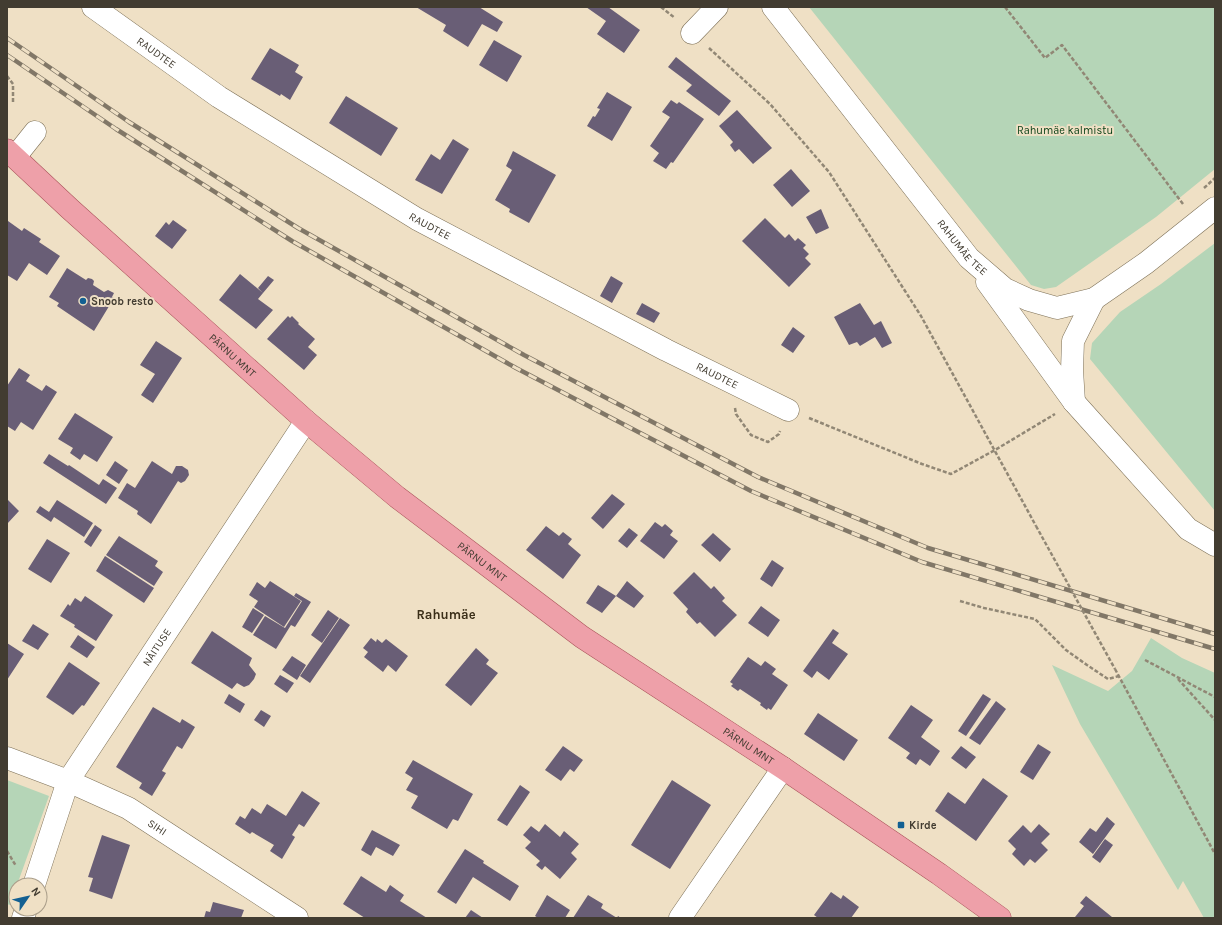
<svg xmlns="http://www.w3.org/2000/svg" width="1222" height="925" font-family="Karla,sans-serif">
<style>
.green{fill:#b5d5b7}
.building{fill:#695e76}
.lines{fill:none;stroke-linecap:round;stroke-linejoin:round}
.minor-casing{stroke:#7e7158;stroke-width:23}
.major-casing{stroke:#aa535a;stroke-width:23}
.path{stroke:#918775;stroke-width:2.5;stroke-dasharray:4 2;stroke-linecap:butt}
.minor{stroke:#fff;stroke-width:22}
.major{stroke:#eea0a9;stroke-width:22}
.rail-casing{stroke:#817767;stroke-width:4.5}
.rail{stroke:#efe0c5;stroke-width:3;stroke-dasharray:9;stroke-linecap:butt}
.path-bridge{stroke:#918775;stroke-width:2.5;stroke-dasharray:4 2;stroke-linecap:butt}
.poi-dot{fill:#136092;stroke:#efe0c5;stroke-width:1.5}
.labels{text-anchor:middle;stroke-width:4;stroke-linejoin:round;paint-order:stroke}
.street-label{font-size:11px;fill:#423c31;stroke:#efe0c5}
.park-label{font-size:11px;fill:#033d12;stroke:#efe0c5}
.poi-label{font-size:11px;font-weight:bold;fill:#423c31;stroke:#efe0c5;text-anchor:start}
.quarter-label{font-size:13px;font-weight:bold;fill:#3b2f19;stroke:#efe0c5}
</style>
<rect width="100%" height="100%" fill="#efe0c5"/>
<!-- green -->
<path class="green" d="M809 7H1215V169L1156 217 1056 287 1044 289 1031 285Z
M1215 243V511L1090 359 1092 343 1120 312 1161 284Z
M1151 638 1182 658 1215 673V918H1204L1183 881 1178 890 1080 724 1052 665 1108 691 1132 671Z
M7 780 49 796 17 885H16L10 905 7 904Z"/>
<!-- building -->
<path class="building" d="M416 7H479L503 22 497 32 482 24 468 47 443 31 446 25Z
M586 7H608L640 30 624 53 597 34 606 21Z
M494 40 522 56 507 82 479 65Z
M270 48 299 65 295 72 303 77 290 100 281 94 280 96 251 79Z
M676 57 731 101 719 116 686 91 692 85 668 67Z
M607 92 632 107 612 141 587 126 593 116 595 117 600 109 597 108Z
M346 96 398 128 381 156 329 123Z
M671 100 677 104 679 102 704 119 673 163 671 162 666 169 653 161 659 153 650 146 670 117 662 112Z
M737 110 772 148 753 164 739 149 735 152 730 145 733 142 719 126Z
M453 139 469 149 442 194 415 180 431 154 440 160Z
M513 151 556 175 529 223 509 212 510 209 495 200 512 170 506 166Z
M791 169 810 191 792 207 773 185Z
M821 209 829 228 816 234 806 217Z
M765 218 785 238 789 234 795 241 798 238 806 245 803 248 809 254 805 258 811 264 789 287 742 241Z
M173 220 187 230 172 249 155 236 166 222 169 225Z
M8 221 22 231 24 228 41 239 39 242 60 256 47 275 29 263 17 281 7 275V223Z
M67 268 86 280 88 278 92 279 94 281 93 285 104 292 108 290 114 293 112 297 114 298 94 331 57 306 59 303 49 297Z
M240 274 263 293 258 299 273 310 256 329 219 300Z
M268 276 274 280 263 293 258 288Z
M611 276 623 283 612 303 600 296Z
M642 303 660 313 654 323 636 314Z
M860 303 874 325 881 321 892 343 882 348 875 337 860 346 857 342 849 345 834 317Z
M288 316 290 318 292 316 299 323 298 324 315 339 308 347 317 355 304 370 267 339Z
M793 327 805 336 793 353 781 345Z
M156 341 182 358 153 403 141 395 155 374 140 365Z
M19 368 30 375 26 381 42 391 46 385 57 392 33 430 21 422 15 431 7 426V386Z
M75 413 113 437 97 462 84 454 80 460 70 453 73 448 58 439Z
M49 454 68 466 69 465 99 485 103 479 117 488 106 504 43 463Z
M115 461 128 470 119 484 106 475Z
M152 461 172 474 176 466H182L188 470 189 475 185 481 181 483 178 481 151 524 137 514 138 511 118 498 127 483 135 488Z
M612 494 625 504 603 529 591 518Z
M8 500 19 511 7 524V501Z
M57 500 93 523 84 537 54 517 51 522 36 512 40 506 49 512Z
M655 522 662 527 665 524 673 531 670 535 678 541 664 559 640 541Z
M95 525 102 530 91 547 84 542Z
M546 526 559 536 563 532 572 539 568 544 581 555 563 579 526 550Z
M629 528 638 535 627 548 618 541Z
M713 533 731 549 720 562 701 545Z
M119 536 158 561 155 566 163 572 154 586 106 555Z
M47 539 70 553 51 583 28 569Z
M105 556 154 588 144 603 96 571Z
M772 560 784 568 772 587 760 579Z
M694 572 711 589 714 586 725 598 722 601 737 615 715 637 700 622 697 624 686 612 688 609 673 593Z
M270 581 301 601 284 627 254 607 258 601 249 595 257 582 265 588Z
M627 581 644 596 634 608 616 596Z
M598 585 616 596 602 613 586 603Z
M296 593 311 602 295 627 291 625 276 649 253 635 265 616 285 628 302 601 294 596Z
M85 596 113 615 96 641 74 627 75 625 60 616 68 604 70 606 75 598 81 602Z
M761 606 780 620 768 637 748 623Z
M253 608 264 615 252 633 242 627Z
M328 610 339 618 322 643 311 635Z
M340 618 350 625 310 683 300 676Z
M33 624 49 634 38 650 22 641Z
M833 629 839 633 832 643 848 654 829 680 817 671 812 678 803 671Z
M212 631 252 658 249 665 256 674 254 679 249 685 244 687 237 683 232 689 191 663Z
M78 635 95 647 87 658 70 647Z
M371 638 376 642 377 639 382 643 386 639 408 656 396 672 388 665 383 672 364 657 368 652 363 648Z
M7 643 24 654 7 680Z
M476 648 489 660 486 664 498 673 471 706 445 685Z
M292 656 306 665 297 680 282 670Z
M748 657 761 666 765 661 776 669 772 674 788 685 771 710 768 708 767 710 760 705 761 703 740 689 738 691 731 686 733 684 730 682Z
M69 662 100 683 84 706 82 705 73 715 46 697Z
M280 675 294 683 287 693 274 684Z
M229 694 245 704 240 713 224 703Z
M983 694 991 699 966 736 958 731Z
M996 701 1006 709 980 745 969 738Z
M911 705 933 720 921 737 940 751 930 766 920 759 916 765 906 758 910 753 888 738Z
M153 707 180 723 182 719 195 727 182 749 177 746 162 771 166 773 152 796 139 788 142 783 116 767Z
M261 710 271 716 264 727 254 720Z
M818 713 858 740 844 761 804 734Z
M1038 744 1051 752 1033 780 1020 772Z
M563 746 583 760 574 772 570 769 561 781 545 770Z
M961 746 976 757 966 769 951 758Z
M413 760 473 794 458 821 453 819 447 829 411 808 418 796 406 790 413 778 405 773Z
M983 778 1008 796 976 841 935 811 948 792 965 804Z
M672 780 711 805 670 869 631 845Z
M520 785 530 792 507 826 497 820Z
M302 791 320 803 304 827 299 824 292 835 295 837 282 859 270 851 274 845 252 832 250 834 235 824 240 816 245 819 252 808 261 814 267 804 286 816Z
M1107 817 1115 824 1093 854 1079 842 1090 828 1096 832Z
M545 824 560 837 564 831 579 844 571 853 577 859 560 879 545 866 542 870 536 865 540 861 525 848 531 842 523 835 531 826 539 832Z
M1039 824 1050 834 1041 843 1048 850 1035 863 1030 859 1024 866 1012 854 1016 849 1008 841 1023 825 1031 833Z
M372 830 400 845 393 856 376 847 371 856 361 850Z
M102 835 130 845 112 899 89 891 93 878 88 877Z
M1105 839 1113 845 1100 863 1092 857Z
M465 849 484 861 483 863 519 886 510 901 473 877 456 904 437 892Z
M361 876 386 892 390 885 404 895 400 901 427 918H365L343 904Z
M831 892 841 899 843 895 859 907 851 918H818L814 915Z
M547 895 570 910 565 918H538L535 916Z
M588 895 603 904 601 908 617 918 618 916 621 918H573Z
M1086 896 1112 917 1111 918 1075 917 1084 906 1080 903Z
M213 902 244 910 241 918H204L206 911 210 912Z
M471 910 483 918H465Z"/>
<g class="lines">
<!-- minor casing -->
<g class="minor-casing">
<g id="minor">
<path id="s1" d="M93 7 219 97 417 219 666 350 788 410"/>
<path id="s2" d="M773 7 969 258 1005 289 1029 300 1057 308 1094 299 1146 263 1215 208"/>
<path d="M692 33 717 7"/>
<path d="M15 157 35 132"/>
<path d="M987 282 1074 402 1188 529 1215 545"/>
<path d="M1074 402 1072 370 1073 341 1094 299"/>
<path id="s3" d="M7 758 68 781 128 808 297 918"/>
<path id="s4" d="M34 885 68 781 306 421"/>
<path d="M23 918 26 909"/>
<path d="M680 918 783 768"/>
</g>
</g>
<!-- major casing -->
<g class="major-casing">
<g id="major">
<path id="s5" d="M7 150 70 209 306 421 397 497 582 637 783 768 939 874 1000 918"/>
</g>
</g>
<!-- path -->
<path class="path" d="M661 7 675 18
M1005 7 1045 58 1062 45 1183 204
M709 48 770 104 829 172 921 316 1036 526
M7 76 13 84V103
M1204 188 1215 178
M735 408 736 414 751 435 768 442 779 434 780 431
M809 418 922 464 951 474 995 450 1055 414
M960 601 984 608 1035 619 1066 650 1087 665 1108 679 1119 676
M1145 660 1215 697
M1115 669 1215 854
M1178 679 1215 720
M7 851 16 866"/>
<!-- minor -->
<use href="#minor" class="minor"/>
<!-- major -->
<use href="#major" class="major"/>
<!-- rail casing -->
<g class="rail-casing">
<path id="rail" d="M7 38 129 122 298 228 524 355 758 477 928 548 1215 634
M7 55 116 129 292 241 516 368 751 491 922 562 1215 649"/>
</g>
<!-- rail -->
<use href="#rail" class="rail"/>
<!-- path-bridge -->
<path class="path-bridge" d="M1036 526 1115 669"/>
</g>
<!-- markers -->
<g class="poi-dot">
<circle cx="83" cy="301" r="4"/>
<rect x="897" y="821" width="8" height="8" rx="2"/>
</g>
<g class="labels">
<!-- street labels -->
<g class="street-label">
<text dy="4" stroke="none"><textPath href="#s1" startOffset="78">RAUDTEE</textPath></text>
<text dy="4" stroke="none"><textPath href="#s1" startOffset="402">RAUDTEE</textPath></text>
<text dy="4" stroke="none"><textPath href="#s2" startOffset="306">RAHUMÄE TEE</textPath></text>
<text dy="4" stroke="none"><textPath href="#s5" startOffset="305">PÄRNU MNT</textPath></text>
<text dy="4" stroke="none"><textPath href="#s1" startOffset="726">RAUDTEE</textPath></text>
<text dy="4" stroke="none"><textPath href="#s5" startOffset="629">PÄRNU MNT</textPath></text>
<text dy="4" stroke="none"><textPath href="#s4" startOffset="270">NÄITUSE</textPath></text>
<text dy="4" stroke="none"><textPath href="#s5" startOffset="953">PÄRNU MNT</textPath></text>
<text dy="4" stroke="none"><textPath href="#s3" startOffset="166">SIHI</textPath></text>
</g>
<!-- park labels -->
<g class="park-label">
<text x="1065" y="134">Rahumäe kalmistu</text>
</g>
<!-- poi labels -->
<g class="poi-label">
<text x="91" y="305">Snoob resto</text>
<text x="909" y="829">Kirde</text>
</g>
<!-- quarter labels -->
<g class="quarter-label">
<text x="446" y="619">Rahumäe</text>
</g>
</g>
<!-- border -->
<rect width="1222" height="925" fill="none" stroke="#423c31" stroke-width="16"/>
<!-- north arrow -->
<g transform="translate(28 897) rotate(56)"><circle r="19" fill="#efe0c5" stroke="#aa9e8a"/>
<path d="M0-3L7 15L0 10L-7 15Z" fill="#136092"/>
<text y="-6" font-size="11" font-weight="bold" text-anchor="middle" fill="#423c31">N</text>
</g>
</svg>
